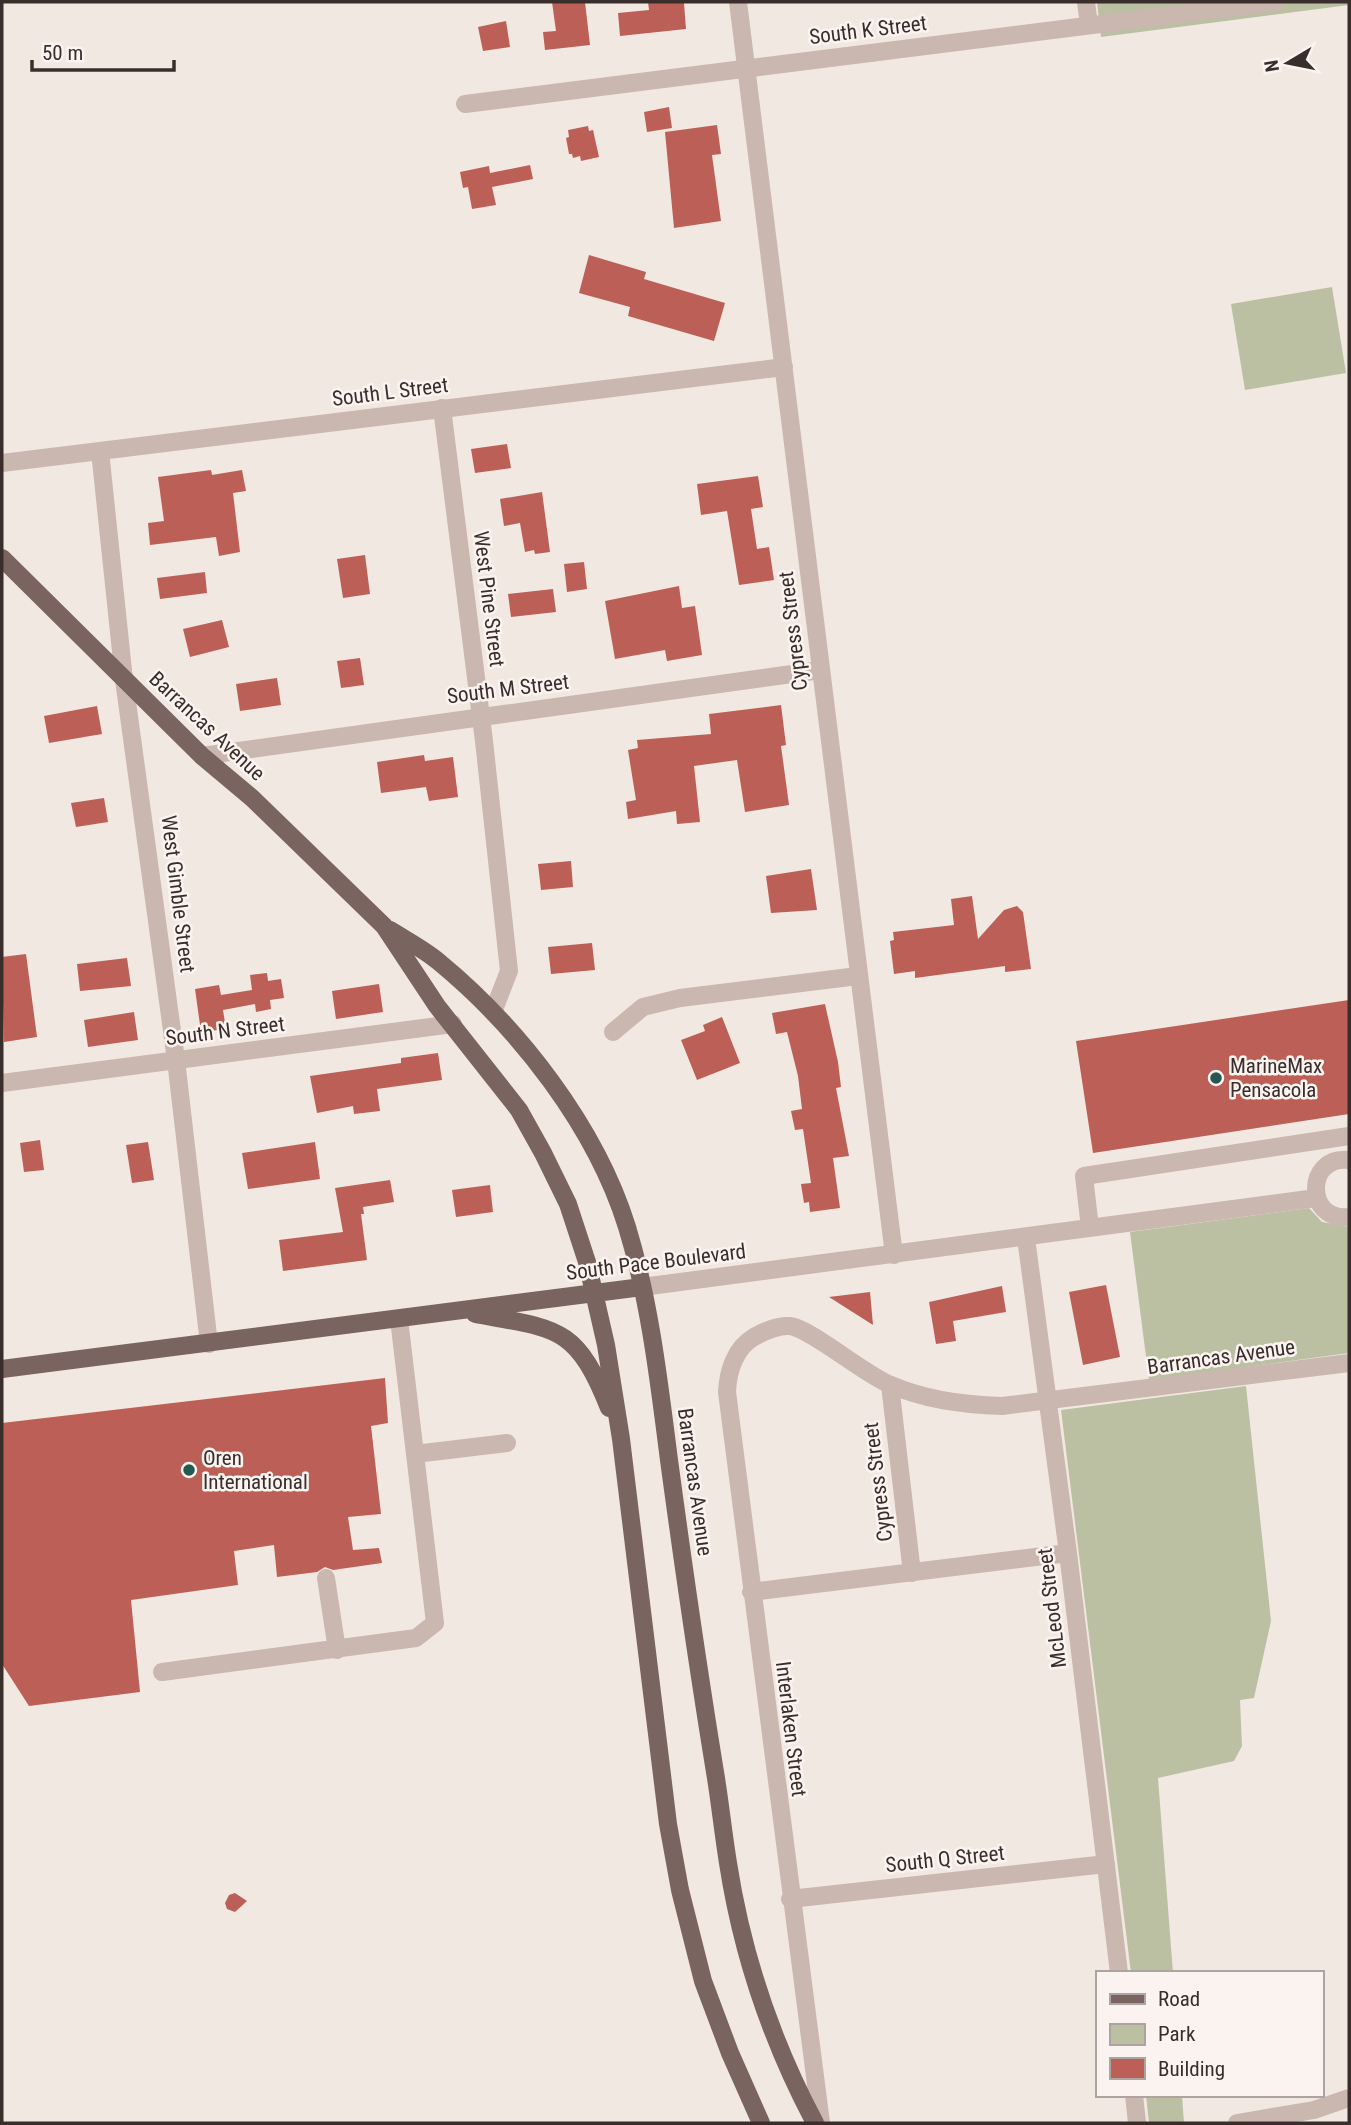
<svg xmlns="http://www.w3.org/2000/svg" width="1351" height="2125" font-family="'Roboto Condensed',sans-serif">
<style>
.green{fill:#bbc0a3}
.building{fill:#bc5f56}
.lines{fill:none;stroke-linecap:round;stroke-linejoin:round}
.minor{stroke:#cab7af;stroke-width:18}
.major{stroke:#79645f;stroke-width:18}
.poi-dot{fill:#255753;stroke:#faf3ef;stroke-width:2.5}
.labels{text-anchor:middle;stroke-width:5;stroke-linejoin:round;paint-order:stroke}
.street-label{font-size:21px;fill:#392e2c;stroke:#faf3ef}
.poi-label{font-size:21px;fill:#392e2c;stroke:#faf3ef;text-anchor:start}
</style>
<rect width="100%" height="100%" fill="#f2e8e2"/>
<!-- green -->
<path class="green" d="M1097 2H1349V5L1101 37Z
M1332 287 1346 373 1245 390 1231 304Z
M1309 1208 1322 1222 1349 1227V1353L1149 1380 1130 1232Z
M1246 1386 1271 1621 1254 1698 1240 1700 1242 1746 1234 1761 1158 1778 1173 1973H1131L1061 1410Z
M1146 2095H1182L1184 2123H1149Z"/>
<!-- building -->
<path class="building" d="M552 2H585L590 45 545 50 543 32 556 31Z
M648 2 684 3 686 29 620 36 618 13 649 10Z
M506 21 510 47 483 51 478 27Z
M669 107 672 128 647 132 644 112Z
M717 125 721 154 712 155 721 221 674 228 665 132Z
M588 126 589 131 593 130 599 157 581 161 580 156 573 158 572 154H569L566 138 569 137 568 130Z
M530 165 533 179 492 187 496 205 472 209 468 187 463 188 460 172 489 166 490 173Z
M589 255 646 272 644 279 725 303 714 341 628 316 630 307 579 293Z
M507 444 511 468 475 473 471 449Z
M211 470 212 475 242 470 246 491 233 493 240 552 219 556 216 537 150 545 148 523 164 521 158 477Z
M758 476 763 507 751 509 757 549 769 547 774 580 739 585 727 511 701 515 697 484Z
M542 492 550 552 535 554 534 550 525 552 520 523 504 526 500 499Z
M365 555 370 594 343 598 337 559Z
M584 562 587 589 567 592 564 564Z
M205 572 207 593 160 599 157 578Z
M679 586 682 608 695 606 702 655 667 661 665 650 615 659 605 601Z
M553 589 556 612 511 617 508 594Z
M222 620 229 647 190 657 183 629Z
M360 658 364 685 341 688 337 661Z
M277 678 281 705 240 711 236 684Z
M781 705 786 745 781 746 789 805 745 812 737 760 694 766 700 822 677 824 676 811 628 819 626 802 636 800 628 750 638 748 637 740 711 734 709 714Z
M97 706 102 734 49 743 44 716Z
M424 755 425 761 453 757 458 797 429 801 426 787 381 793 377 762Z
M104 798 108 822 76 827 71 803Z
M571 861 573 887 541 890 538 864Z
M811 869 817 910 771 913 766 876Z
M972 896 978 939 1004 910 1017 906 1023 912 1031 969 1005 972V966L915 978V971L894 974 890 941 894 940 893 932 954 925 951 899Z
M592 943 595 970 551 974 548 947Z
M26 954 37 1037 4 1042 2 957Z
M127 958 131 986 80 991 77 964Z
M267 973 268 981 281 979 284 998 270 1000 271 1009 256 1012 255 1004 223 1010 226 1029 201 1032 195 989 219 985 221 995 252 990 250 975Z
M379 984 383 1012 336 1019 332 991Z
M1349 1000V1114L1093 1153 1076 1041Z
M825 1004 838 1062 841 1087 836 1088 849 1156 833 1158 840 1208 810 1212 809 1202 804 1203 801 1184 811 1183 803 1129 795 1130 791 1111 802 1109 798 1076 787 1032 776 1034 772 1013Z
M134 1012 138 1040 88 1047 84 1020Z
M722 1017 740 1063 697 1080 681 1040 705 1031 703 1025Z
M438 1053 442 1080 377 1089 380 1111 354 1114 353 1106 317 1113 310 1076 401 1063V1058Z
M40 1140 44 1170 24 1172 20 1143Z
M148 1142 154 1180 132 1183 126 1145Z
M315 1142 320 1179 248 1189 242 1153Z
M390 1180 394 1202 363 1207 364 1214H361L367 1260 283 1271 279 1240 343 1232 335 1188Z
M490 1185 493 1212 456 1217 452 1190Z
M1106 1285 1120 1357 1083 1365 1069 1292Z
M1002 1286 1006 1312 953 1321 956 1341 936 1344 929 1302Z
M870 1292 873 1325 829 1297Z
M385 1378 388 1423 371 1426 381 1514 348 1517 353 1550 379 1548 382 1563 333 1570 325 1567 317 1572 277 1577 274 1545 234 1551 238 1585 131 1600 140 1692 29 1706 2 1664V1423Z
M235 1893 247 1901 235 1912 227 1909 225 1903 229 1895Z"/>
<g class="lines">
<!-- minor -->
<path class="minor" d="M738 2 894 1255
M1086 2 1089 25
M465 104 1276 2
M442 408 484 741 509 971 493 1012
M100 451 124 680 176 1060 209 1344
M2 463 784 367
M202 756 821 670
M613 1032 643 1007 680 998 858 976
M2 1083 453 1024
M1349 1160C1305 1155 1305 1222 1349 1217
M1090 1228 1084 1176 1349 1136
M1026 1238 1068 1553 1119 1973
M642 1287 1316 1198
M890 1385 912 1573
M415 1454 507 1443
M326 1578 337 1650
M751 1592 1068 1553
M162 1672 416 1638 435 1623 399 1319
M790 1899 1106 1864
M1134 2095 1137 2123
M821 2123 727 1392C728 1371 735 1348 754 1337 765 1331 777 1325 790 1326 810 1328 865 1375 891 1385 926 1400 965 1405 1002 1406L1349 1363
M1237 2123 1314 2110 1349 2098"/>
<!-- major -->
<path class="major" d="M2 558 202 756 252 798 384 926 437 1006 519 1110 543 1153 568 1204 587 1262 606 1345 621 1439 668 1824 680 1890 703 1981 730 2053 761 2123
M390 930C406 940 425 950 439 962 519 1028 596 1127 627 1227 650 1302 659 1382 669 1460 683 1564 698 1668 715 1772 720 1802 723 1832 728 1863 742 1954 772 2042 815 2123
M475 1314C557 1329 576 1325 609 1408
M2 1369 642 1287"/>
</g>
<!-- markers -->
<g class="poi-dot">
<circle cx="1216" cy="1078" r="7"/>
<circle cx="189" cy="1470" r="7"/>
</g>
<g class="labels">
<!-- street labels -->
<g class="street-label">
<text transform="translate(868 30) rotate(-7)" y="7">South K Street</text>
<text transform="translate(390 392) rotate(-7)" y="7">South L Street</text>
<text transform="translate(489 599) rotate(83)" y="7">West Pine Street</text>
<text transform="translate(793 631) rotate(-97)" y="7">Cypress Street</text>
<text transform="translate(508 689) rotate(-7)" y="7">South M Street</text>
<text transform="translate(207 726) rotate(43)" y="7">Barrancas Avenue</text>
<text transform="translate(178 894) rotate(83)" y="7">West Gimble Street</text>
<text transform="translate(225 1031) rotate(-7)" y="7">South N Street</text>
<text transform="translate(656 1262) rotate(-7)" y="7">South Pace Boulevard</text>
<text transform="translate(1221 1357) rotate(-8)" y="7">Barrancas Avenue</text>
<text transform="translate(695 1482) rotate(82)" y="7">Barrancas Avenue</text>
<text transform="translate(878 1482) rotate(-97)" y="7">Cypress Street</text>
<text transform="translate(1052 1608) rotate(-97)" y="7">McLeod Street</text>
<text transform="translate(791 1729) rotate(83)" y="7">Interlaken Street</text>
<text transform="translate(945 1859) rotate(-6)" y="7">South Q Street</text>
</g>
<!-- poi labels -->
<g class="poi-label">
<text x="1230" y="1073">MarineMax<tspan x="1230" dy="24">Pensacola</tspan></text>
<text x="203" y="1465">Oren<tspan x="203" dy="24">International</tspan></text>
</g>
</g>
<!-- border -->
<rect width="1351" height="2125" fill="none" stroke="#392e2c" stroke-width="7"/>
<!-- legend -->
<rect x="1096" y="1971" width="228" height="126" fill="#faf3ef" stroke="#ada4a1" stroke-width="2"/>
<rect x="1110" y="1994" width="35" height="10" fill="#79645f" stroke="#ada4a1" stroke-width="2"/>
<text x="1158" y="2006" font-size="21" fill="#392e2c">Road</text>
<rect x="1110" y="2024" width="35" height="21" fill="#bbc0a3" stroke="#ada4a1" stroke-width="2"/>
<text x="1158" y="2041" font-size="21" fill="#392e2c">Park</text>
<rect x="1110" y="2058" width="35" height="21" fill="#bc5f56" stroke="#ada4a1" stroke-width="2"/>
<text x="1158" y="2076" font-size="21" fill="#392e2c">Building</text>
<!-- north arrow -->
<g transform="translate(1288 63) rotate(260)" stroke="#faf3ef" stroke-width="5" paint-order="stroke">
<path d="M0-5L12 26L0 18L-12 26Z" fill="#392e2c"/>
<text y="-10" font-size="19" font-weight="bold" text-anchor="middle" fill="#392e2c">N</text>
</g>
<!-- scale -->
<path d="M32 60v10h142v-10" fill="none" stroke="#392e2c" stroke-width="3.5"/>
<text x="42" y="60" font-size="21" fill="#392e2c" stroke="#faf3ef" stroke-width="5" paint-order="stroke">50 m</text>
</svg>
